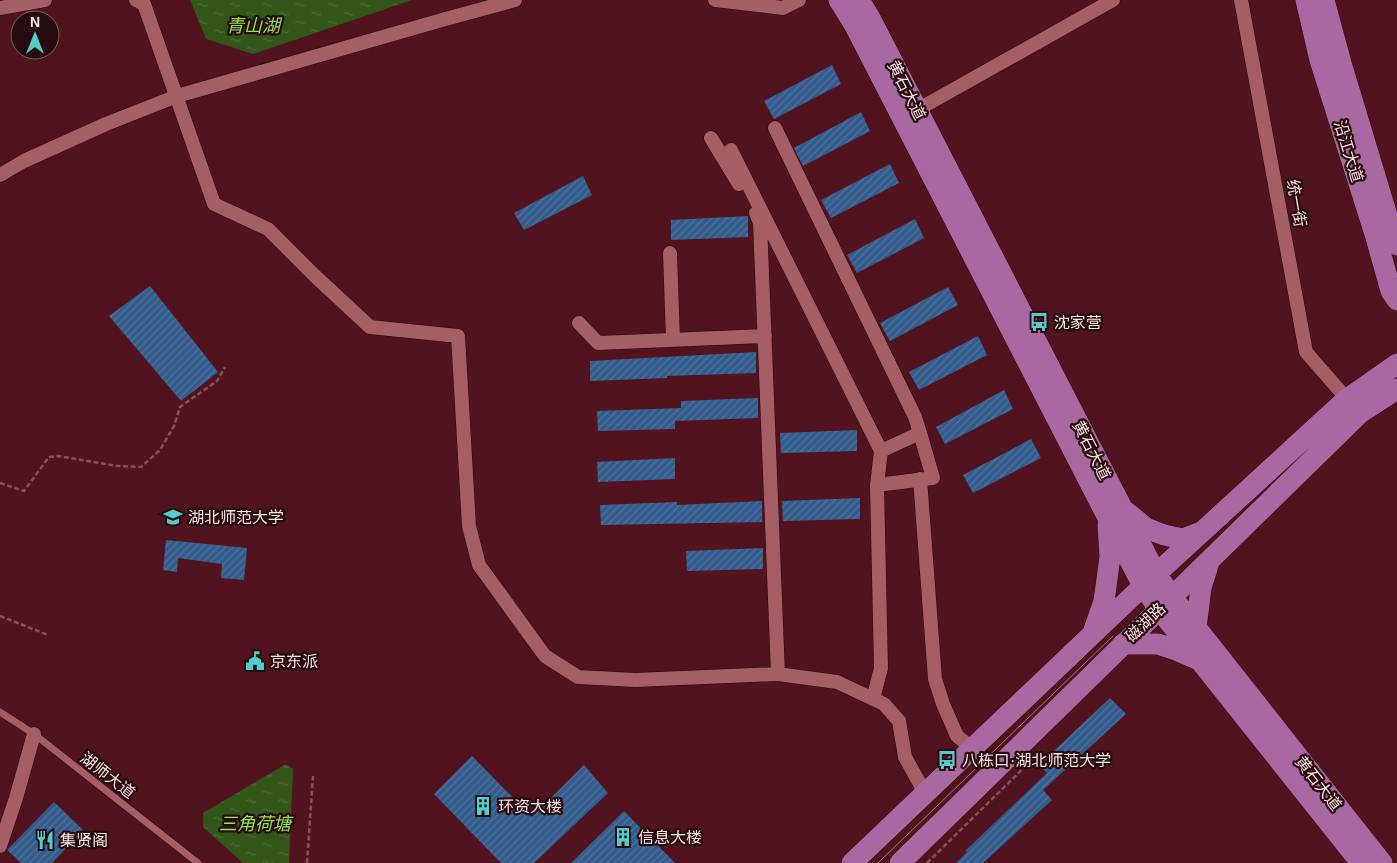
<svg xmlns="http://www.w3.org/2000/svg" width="1397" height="863" font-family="Arial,'Noto Sans SC',sans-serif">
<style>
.water{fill:url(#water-ripples)}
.building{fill:url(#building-hatch)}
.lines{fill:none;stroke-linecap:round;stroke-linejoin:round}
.lane-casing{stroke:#2f020b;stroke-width:8}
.street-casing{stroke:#2f020b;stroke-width:15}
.primary-casing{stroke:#2f020b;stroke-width:22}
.path{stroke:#85525a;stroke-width:2.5;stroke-dasharray:5 2.5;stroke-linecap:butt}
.lane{stroke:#a45e65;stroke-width:7}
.street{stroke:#a45e65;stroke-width:14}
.primary{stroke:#a968a2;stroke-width:21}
.tram{stroke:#a87c82;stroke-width:1}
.labels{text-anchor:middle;stroke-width:4.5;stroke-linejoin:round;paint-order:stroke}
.street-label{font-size:16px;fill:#fde4e5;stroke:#260b0f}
.poi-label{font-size:16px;fill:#fde4e5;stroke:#260b0f;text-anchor:start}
.water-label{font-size:18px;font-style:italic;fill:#92e455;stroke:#260b0f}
</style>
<defs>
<pattern id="water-ripples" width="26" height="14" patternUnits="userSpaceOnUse" patternTransform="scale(1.25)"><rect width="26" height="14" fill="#325518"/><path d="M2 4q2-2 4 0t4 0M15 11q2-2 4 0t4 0" fill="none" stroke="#516d39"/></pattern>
<pattern id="building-hatch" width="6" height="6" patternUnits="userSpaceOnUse" patternTransform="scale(1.25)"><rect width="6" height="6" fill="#335c8d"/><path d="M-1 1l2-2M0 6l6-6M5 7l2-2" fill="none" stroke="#51739d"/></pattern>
</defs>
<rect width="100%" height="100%" fill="#51131e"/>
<!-- water -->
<path class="water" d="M190 0H412L253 54 206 39Z
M286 764 293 769 289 863H243L203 827V813Z"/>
<!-- building -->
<path class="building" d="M832 65 841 84 774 119 764 101Z
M861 112 870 131 803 166 794 148Z
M890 164 899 183 831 218 821 200Z
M583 176 592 195 524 230 514 213Z
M748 216V237L671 240V220Z
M915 219 924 238 857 273 847 255Z
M150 286 218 372 181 401 109 316Z
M948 287 958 305 890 341 880 323Z
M978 336 987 355 919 390 909 372Z
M756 352V373L667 376V378L590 381V361Z
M1004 390 1013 409 945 444 936 427Z
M758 398V418L675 421V429L598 431 597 411 681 408V401Z
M857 430V451L781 453 780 433Z
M1031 439 1041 458 973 493 963 475Z
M675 458V479L598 482 597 462Z
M860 498V519L783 521 782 501Z
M762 501V522L601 525 600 505 677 502V505Z
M166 540 247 548 244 580 221 578 222 564 178 558 177 572 163 570Z
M763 548V569L687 571 686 551Z
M1110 698 1126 714 1043 790 1052 800 983 863H956L967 852 965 851 1047 773 1039 765Z
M472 756 532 817 584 765 608 793 534 863H501L434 794Z
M54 802 83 830 52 863H21L7 850Z
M624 811 675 863H571Z"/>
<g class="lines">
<!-- lane casing -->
<g class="lane-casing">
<path id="lane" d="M0 712 34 734 198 863"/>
</g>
<!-- street casing -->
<g class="street-casing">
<path id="street" d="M136 0 144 4 214 204 268 229 315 276 370 327 458 336 469 526 479 565 545 656 578 677 635 680 778 674 837 682 884 704 899 721 905 757 925 793
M715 0 783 8 799 0
M1241 0 1306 352 1347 399
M0 8 45 0
M917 110 1113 0
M775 128 915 417 920 433
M711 138 739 184
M731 150 881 451 877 485 881 668 873 699
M0 175 24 161 106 124 177 96 442 20 515 0
M756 213 760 223 778 674
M670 253 673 340
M579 323 598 343 765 336
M920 479 935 679 943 704 957 736 972 748
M877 485 933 478 920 433 881 451
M0 846 16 798 34 734"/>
</g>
<!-- primary casing -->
<g class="primary-casing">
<path id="primary" d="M839 0 855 26 1143 586 1159 609 1361 863
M859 0 870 18 1156 574 1172 597 1382 863
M1306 0 1320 60 1375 234 1391 291 1397 300
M1324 0 1341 63 1392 232 1397 245
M1128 513 1146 528 1164 535 1183 539 1201 532
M1196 628 1201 588 1209 562
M1094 630 1104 601 1110 557 1108 525
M1123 644H1158L1176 650 1197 659
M852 863 1143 586 1347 399 1397 364
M900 863 1360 413 1397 389"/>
</g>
<!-- path -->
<path class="path" d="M0 483 24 491 49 457 58 456 118 466 141 467 160 450 174 426 180 407 217 381 225 367
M0 616 48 635
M307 863 313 776
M927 863 1040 752"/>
<!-- lane -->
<use href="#lane" class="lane"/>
<!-- street -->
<use href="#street" class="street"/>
<!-- primary -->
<use href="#primary" class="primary"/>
<!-- tram -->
<path class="tram" d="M866 863 1106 631
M878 863 1113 636"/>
</g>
<!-- icons -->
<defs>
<g id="bus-bare" transform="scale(1.5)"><path d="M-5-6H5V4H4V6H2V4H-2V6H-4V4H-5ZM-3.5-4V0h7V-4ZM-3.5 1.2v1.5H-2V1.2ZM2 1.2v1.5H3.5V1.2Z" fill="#52cdcc" stroke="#260b0f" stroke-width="2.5" paint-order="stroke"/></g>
<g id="university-bare" transform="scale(1.5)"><path d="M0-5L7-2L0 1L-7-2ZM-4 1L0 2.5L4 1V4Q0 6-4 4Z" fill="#52cdcc" stroke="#260b0f" stroke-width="2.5" paint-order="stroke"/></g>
<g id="civic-bare" transform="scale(1.5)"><path d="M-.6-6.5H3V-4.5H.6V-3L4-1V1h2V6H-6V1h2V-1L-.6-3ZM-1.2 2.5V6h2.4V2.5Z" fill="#52cdcc" stroke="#260b0f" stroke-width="2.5" paint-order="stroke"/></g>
<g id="building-bare" transform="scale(1.5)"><path d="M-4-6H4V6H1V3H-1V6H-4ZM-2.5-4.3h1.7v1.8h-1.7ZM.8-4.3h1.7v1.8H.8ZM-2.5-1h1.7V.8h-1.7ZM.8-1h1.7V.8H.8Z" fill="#52cdcc" stroke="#260b0f" stroke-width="2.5" paint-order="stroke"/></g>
<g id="restaurant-bare" transform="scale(1.5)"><path d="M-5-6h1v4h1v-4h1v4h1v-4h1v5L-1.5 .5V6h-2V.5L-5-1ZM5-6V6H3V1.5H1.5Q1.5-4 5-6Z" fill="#52cdcc" stroke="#260b0f" stroke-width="2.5" paint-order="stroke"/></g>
</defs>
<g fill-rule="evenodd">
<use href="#bus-bare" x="1039" y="322"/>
<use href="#university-bare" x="173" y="517"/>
<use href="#civic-bare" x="255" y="661"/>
<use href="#bus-bare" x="947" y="760"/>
<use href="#building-bare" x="483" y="806"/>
<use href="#building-bare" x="623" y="837"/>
<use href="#restaurant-bare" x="45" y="840"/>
</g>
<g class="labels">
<!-- street labels -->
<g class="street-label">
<text transform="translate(907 90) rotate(63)" y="6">黄石大道</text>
<text transform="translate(1349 151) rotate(73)" y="6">沿江大道</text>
<text transform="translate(1297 203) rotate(80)" y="6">统一街</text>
<text transform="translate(1092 450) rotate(63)" y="6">黄石大道</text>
<text transform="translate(1145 622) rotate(-44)" y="6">磁湖路</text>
<text transform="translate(108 775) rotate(38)" y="6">湖师大道</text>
<text transform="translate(1319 783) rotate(52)" y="6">黄石大道</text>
</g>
<!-- poi labels -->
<g class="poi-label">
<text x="1054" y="328">沈家营</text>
<text x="188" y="523">湖北师范大学</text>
<text x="270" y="667">京东派</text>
<text x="962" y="766">八栋口·湖北师范大学</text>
<text x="498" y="812">环资大楼</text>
<text x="638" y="843">信息大楼</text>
<text x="60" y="846">集贤阁</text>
</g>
<!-- water labels -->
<g class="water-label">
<text x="253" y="32">青山湖</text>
<text x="255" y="830">三角荷塘</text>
</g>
</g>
<!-- north arrow -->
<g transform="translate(35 35)"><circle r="24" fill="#260b0f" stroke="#7c6265"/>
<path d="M0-4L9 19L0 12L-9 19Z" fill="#52cdcc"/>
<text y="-8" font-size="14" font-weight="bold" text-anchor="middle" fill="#fde4e5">N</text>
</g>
</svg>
